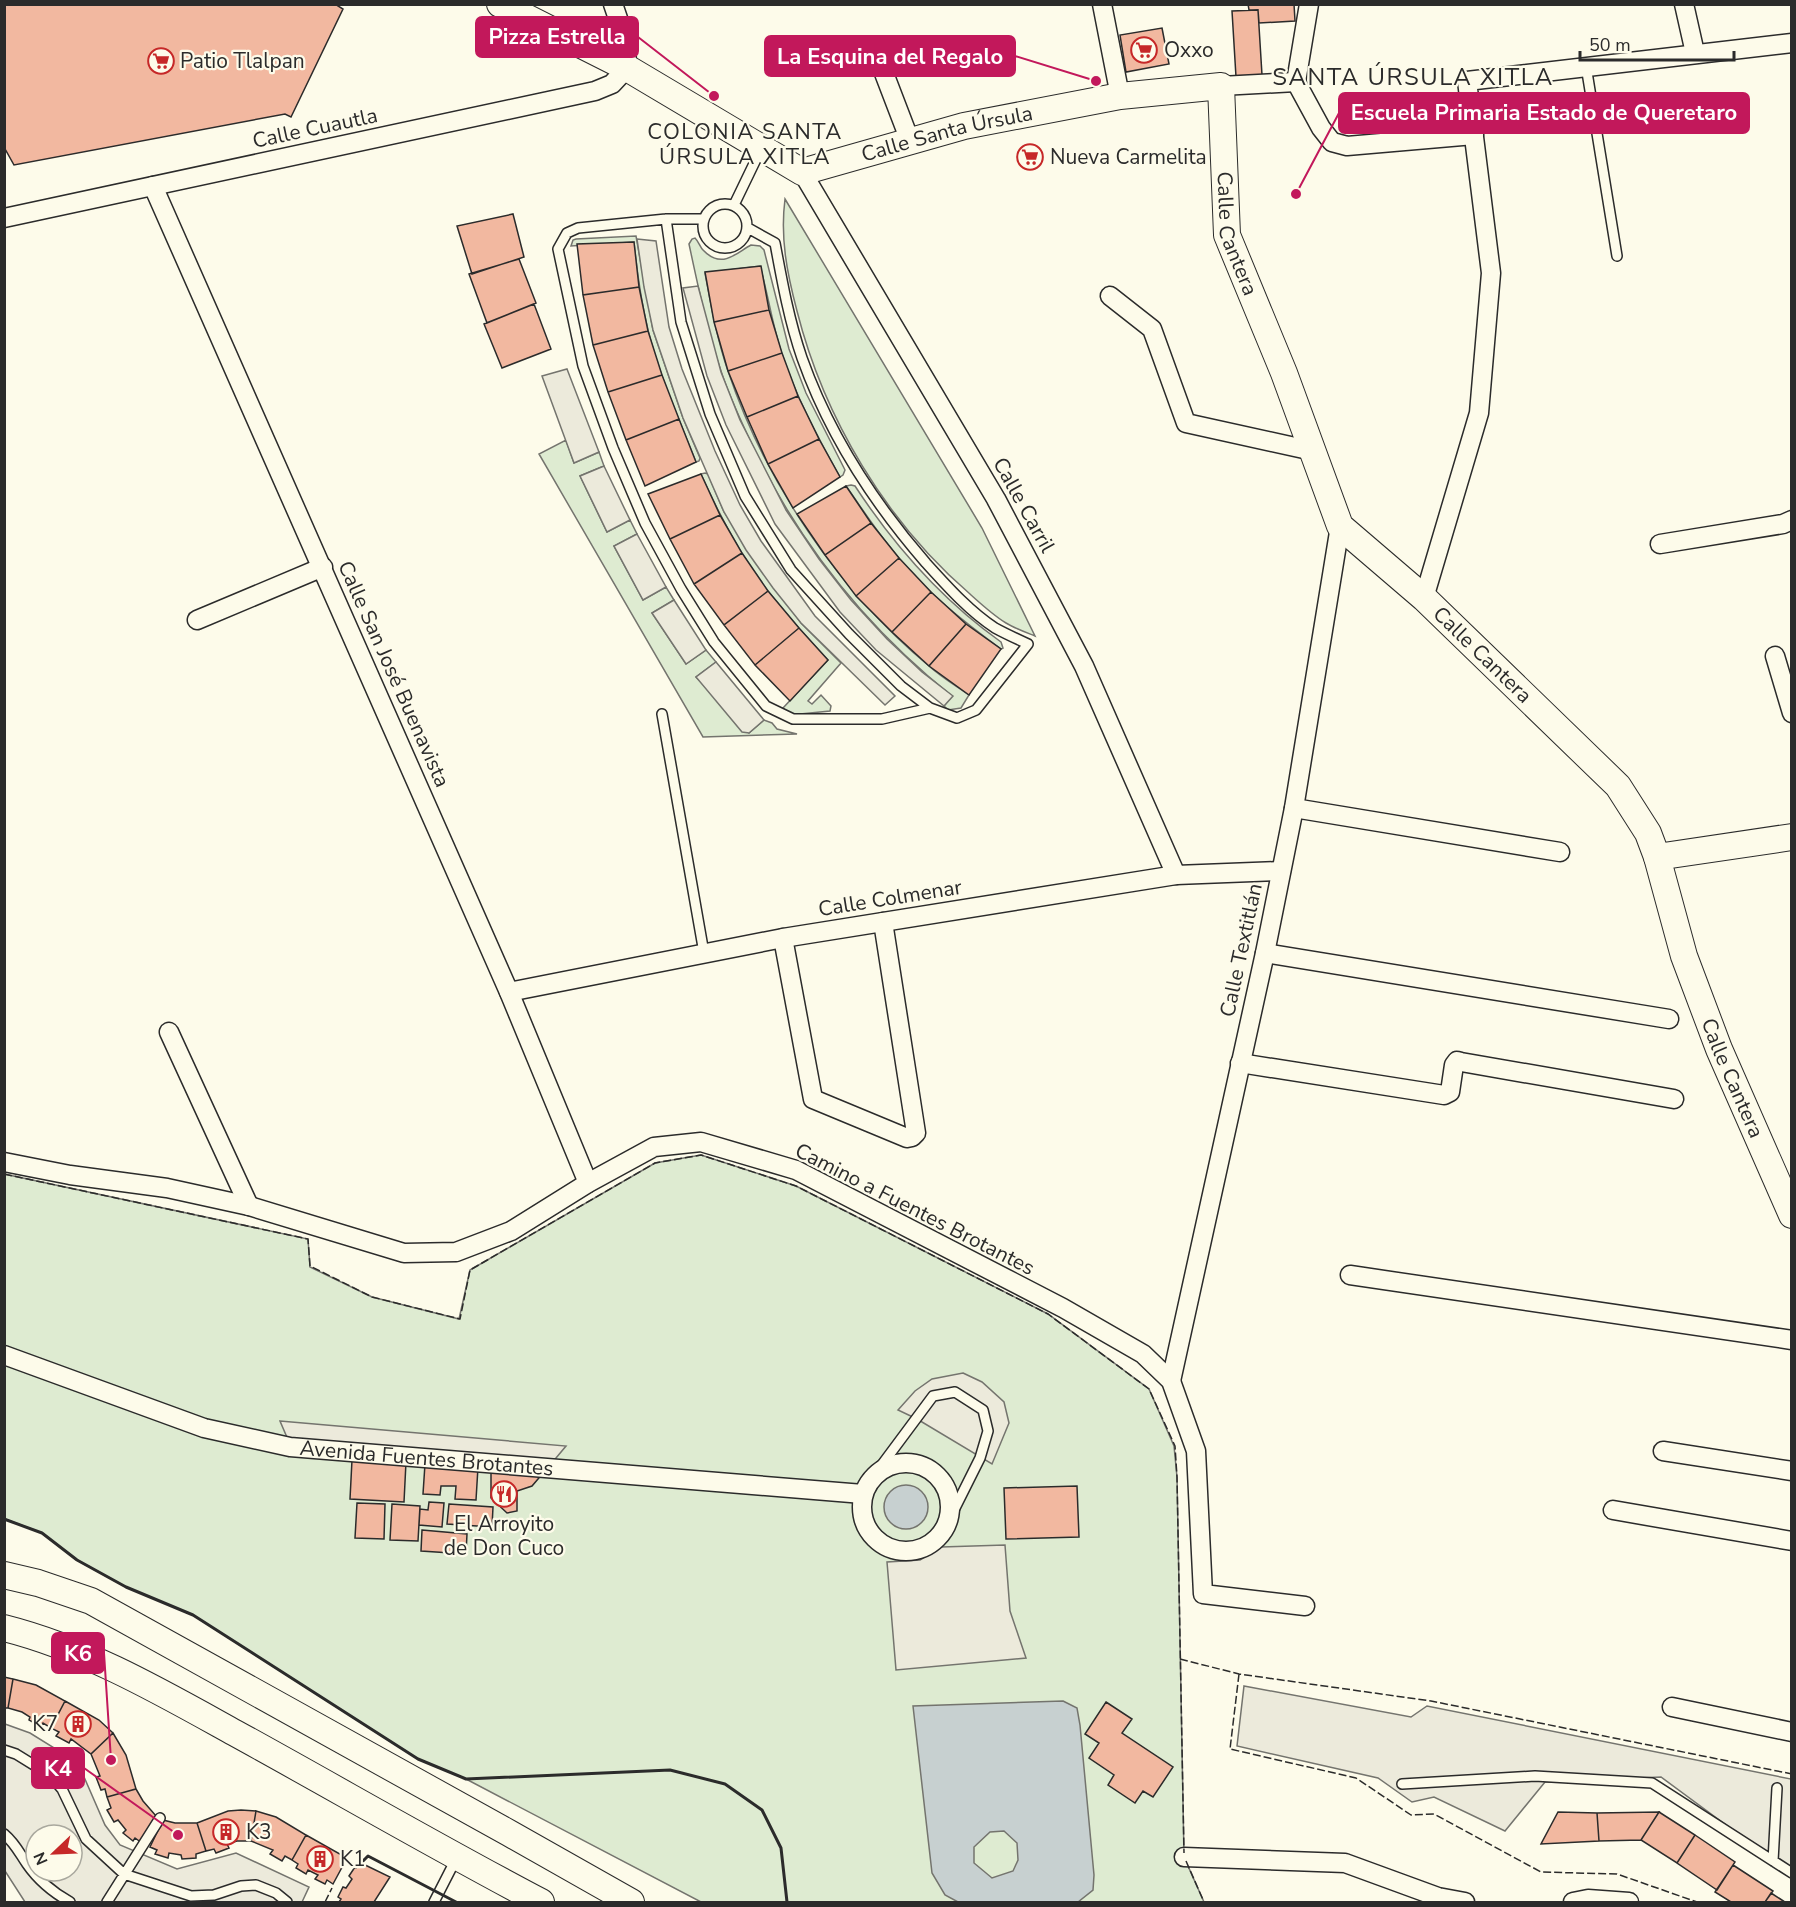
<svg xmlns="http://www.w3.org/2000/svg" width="1796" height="1907" font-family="'Nunito Sans',sans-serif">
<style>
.green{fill:#deebd1;stroke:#74746e;stroke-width:1.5}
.parking{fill:#eceadb;stroke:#74746e;stroke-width:1.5;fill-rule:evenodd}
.water{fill:#c7d0d0;stroke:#74746e;stroke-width:1.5;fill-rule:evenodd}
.building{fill:#f2b8a0;stroke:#2b2b2b;stroke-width:1.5}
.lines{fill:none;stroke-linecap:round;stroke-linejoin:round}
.lane-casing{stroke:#2b2b2b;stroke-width:12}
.street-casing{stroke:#2b2b2b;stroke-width:21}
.secondary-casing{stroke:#2b2b2b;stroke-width:28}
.lane{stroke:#fdfbea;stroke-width:9}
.street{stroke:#fdfbea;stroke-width:18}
.secondary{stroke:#fdfbea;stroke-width:26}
.fence{stroke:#2b2b2b;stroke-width:1.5;stroke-dasharray:8 3;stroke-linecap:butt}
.wall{stroke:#2b2b2b;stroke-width:3}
.labels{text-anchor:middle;stroke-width:4.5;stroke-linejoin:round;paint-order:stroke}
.poi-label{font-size:21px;fill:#2b2b2b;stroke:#fdfbea;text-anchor:start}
.street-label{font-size:21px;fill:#2b2b2b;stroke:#fdfbea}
.neighbourhood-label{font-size:22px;letter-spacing:1.5px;fill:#2b2b2b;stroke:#fdfbea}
.quarter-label{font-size:24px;letter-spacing:1.5px;fill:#2b2b2b;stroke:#fdfbea}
.leader{fill:none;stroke:#c2185b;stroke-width:2}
.callout-dot{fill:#c2185b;stroke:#fdfbea;stroke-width:2}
.callout{fill:#c2185b;stroke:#c2185b;stroke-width:2}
.callout-label{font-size:22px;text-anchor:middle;font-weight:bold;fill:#fff}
</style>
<rect width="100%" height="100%" fill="#fdfbea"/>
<!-- green -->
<path class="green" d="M785 199 982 528 1035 636C1025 632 1014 628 1006 623 993 615 981 604 970 594 886 522 824 418 797 311 787 273 780 238 785 199Z
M636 236 653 330 683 418 700 458 699 461 696 462C679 419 659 375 648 330 641 301 637 272 634 242L571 246 573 240 576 239Z
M695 238C699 242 700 247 703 250 722 270 736 253 751 245L760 246 764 250 789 349 806 393 845 470 843 475 840 477C817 436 795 395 781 351 772 323 768 294 760 266L705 273C711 305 717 339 728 371 765 482 839 591 929 666 941 677 956 686 969 695L961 708 948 710 944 706 952 696C868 629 802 547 755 451 743 425 730 399 721 371 707 330 698 286 689 244L692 239Z
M566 440 574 463 599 452 604 466 580 476 607 532 630 520 637 534 614 546 643 600 666 587 674 600 652 613 686 664 706 650 716 662 696 677 749 733 764 720 772 723 777 729 797 734 703 737 539 454Z
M705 473 708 474 724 512 801 623 841 663 808 701 812 704 821 695 831 706 830 711 790 715 783 708 828 660C796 626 765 591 741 552 726 527 713 501 701 474Z
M851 485 855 486C895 547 942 600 1001 642L1003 648 1001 649C964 622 927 593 898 557 879 535 863 510 846 486Z
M701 1155 796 1186 1048 1314 1149 1389 1174 1446 1177 1477 1184 1857 1204 1902H701L466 1779 418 1759 193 1615 126 1587 77 1560 42 1533 5 1519 4 1174 308 1239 310 1267 372 1297 459 1319 470 1270 655 1163Z"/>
<!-- parking -->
<path class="parking" d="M637 239 656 241 669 327 682 369 715 451 740 505 761 541 815 616 895 696 885 705 801 623 773 588 746 550 724 512 683 418 653 330 644 287Z
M698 286 721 372 740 420 786 510 819 559 851 600 887 639 922 672 953 696 944 706 876 650 840 612 775 524 726 425 707 376 683 288Z
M567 369 599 452 574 463 542 376Z
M604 466 630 520 607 532 580 476Z
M637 534 666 587 643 600 614 546Z
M674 600 706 650 686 664 652 613Z
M716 662 764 720 749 733 742 732 696 677Z
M963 1373 982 1382 1004 1402 1009 1423 992 1464 917 1419 898 1410 915 1391 932 1379Z
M280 1421 566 1446 551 1464 289 1442Z
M1005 1545 1010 1611 1026 1658 896 1670 887 1562 920 1560 941 1547Z
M1244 1686 1411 1717 1427 1706 1791 1779V1873L1661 1777 1545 1782 1505 1831 1434 1797 1412 1802 1378 1778 1237 1746Z
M5 1724 30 1733 64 1754 81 1770 105 1825 120 1845 177 1869 236 1853 309 1887 302 1902H25L5 1871ZM36 1835H72V1871H36Z"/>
<!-- water -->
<path class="water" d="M884 1507a22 22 0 1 1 44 0a22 22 0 1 1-44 0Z
M1063 1701 1077 1708 1080 1725 1094 1875 1093 1890 1078 1902H958L945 1895 932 1873 913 1706ZM1004 1831 1017 1843 1018 1860 1013 1871 992 1878 974 1863V1847L990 1832Z"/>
<!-- building -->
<path class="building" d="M4 4H335L343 9 291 117 285 114 14 165 4 147Z
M1248 4H1294L1295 21 1259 23 1258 10H1249Z
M1258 10 1262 75 1236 77 1232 11Z
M1162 28 1169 64 1126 72 1120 35Z
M513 214 524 257 472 274 457 226Z
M634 242 639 287 583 295 577 244Z
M519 259 536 303 487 323 469 274Z
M761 266 769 310 714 322 705 272Z
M639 287 648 331 593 345 583 295Z
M534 304 551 349 502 368 484 324Z
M769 310 782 353 728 371 714 322Z
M648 331 662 375 608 392 593 345Z
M782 353 798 396 747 417 728 371Z
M662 375 679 419 626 440 608 392Z
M798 396 819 439 768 464 747 417Z
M679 419 696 462 645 486 626 440Z
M819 439 840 477 793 508 768 464Z
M701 474 720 515 670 539 648 494Z
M846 486 871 523 825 555 797 514Z
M720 515 742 553 694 584 670 539Z
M871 523 899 558 856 596 825 555Z
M742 553 768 591 724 625 694 584Z
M899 558 931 592 892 632 856 596Z
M768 591 799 628 755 665 724 625Z
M931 592 966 624 929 666 892 632Z
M966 624 1001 649 969 695 929 666Z
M799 628 828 660 790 701 755 665Z
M352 1460 406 1462 404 1502 350 1499Z
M425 1464 478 1467 476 1500 455 1499 456 1486H441L440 1495 423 1494Z
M491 1470 544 1472 532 1486 517 1491V1511L507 1513 491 1498Z
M1077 1486 1079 1537 1006 1539 1004 1488Z
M429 1502 444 1503 442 1527 419 1525 420 1509 428 1510Z
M357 1503 385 1504 384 1539 355 1538Z
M392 1504 420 1506 418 1541 390 1540Z
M449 1504 493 1507 492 1527 447 1524Z
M422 1530 467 1534 466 1554 421 1551Z
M4 1677 13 1679 8 1708H4Z
M13 1679 36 1685 65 1701 51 1728 43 1723 41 1727 29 1720 30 1717 22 1712 8 1708Z
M65 1701 99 1720 113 1733 91 1754 71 1739 69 1743 56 1736 59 1732 51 1728Z
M1106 1702 1132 1719 1122 1733 1173 1767 1153 1797 1143 1791 1135 1803 1108 1785 1114 1775 1089 1758 1099 1743 1085 1734Z
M113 1733 126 1755 136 1789 107 1797 105 1789 101 1790 96 1777 100 1776 91 1754Z
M136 1789 143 1801 157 1817 142 1843 135 1838 133 1841 123 1833 126 1830 118 1820 114 1822 107 1810 111 1808 107 1797Z
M241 1810 256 1811 251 1841H237L227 1844 229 1848 216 1853 214 1849 206 1851 197 1823 228 1811Z
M256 1811 276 1817 306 1835 292 1860 285 1856 282 1861 270 1854 273 1850 251 1841Z
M1558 1812 1597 1813 1599 1841 1541 1844Z
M1659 1812 1641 1840 1599 1841 1597 1813Z
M1659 1812 1695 1835 1677 1863 1641 1840Z
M163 1820 175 1823H197L206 1851 196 1854V1858L182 1859 181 1855 169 1853 168 1858 155 1854 157 1850 150 1847Z
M306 1835 347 1858 333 1884 327 1880 325 1884 315 1879 318 1875 308 1870 306 1874 296 1868 298 1864 292 1860Z
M1695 1835 1735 1862 1717 1890 1677 1863Z
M361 1863 390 1877 374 1902H339L341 1899 338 1897 343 1887 346 1888 352 1879 349 1876 355 1867 356 1868Z
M1733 1865 1773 1891 1765 1902H1731L1715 1892Z
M1771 1893 1785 1902H1765Z"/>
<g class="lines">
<!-- lane casing -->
<g class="lane-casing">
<path id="lane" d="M1586 66 1617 256
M703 226a22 22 0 1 1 44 0a22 22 0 1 1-44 0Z
M734 205 761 149
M666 219 681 322 710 414 745 496 791 570 849 634 901 686 930 708 957 718 976 710 1028 644C1017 639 1006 634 995 628 969 611 947 586 926 563 873 502 829 434 802 358 789 320 782 281 775 243L748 228
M703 219H666L578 228 567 233 558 249 583 366 613 448 645 523 681 589 714 642 766 706 793 719H882L930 708
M662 714 704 953
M872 1478 933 1396 955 1392 983 1410 988 1431 980 1458 943 1532
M4 1750 16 1754 50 1775 62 1789 86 1839 124 1874 191 1896 214 1895 241 1886 256 1885 276 1893 287 1902
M1402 1784 1535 1776 1652 1783 1792 1873
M4 1834C15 1843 20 1854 27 1864 38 1880 54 1893 70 1902
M1773 1861 1777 1788
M107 1902 160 1818
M434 1902 456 1859"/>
</g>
<!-- street casing -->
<g class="street-casing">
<g id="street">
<path d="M1102 4 1120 96"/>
<path d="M1684 4 1695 53"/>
<path d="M874 47 910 141"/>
<path d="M1296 82 1321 128 1332 142 1347 146 1474 135"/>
<path d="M1296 82 1309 4"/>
<path d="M1221 86 1296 82"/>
<path d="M802 172 996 499 1084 666 1176 875"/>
<path d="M153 186 509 992 588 1183"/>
<path d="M4 218 595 91 612 84 627 68 626 42 613 4"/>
<path d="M1110 296 1152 329 1186 423 1313 451"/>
<path d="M1660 544 1783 524 1792 520"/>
<path d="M1424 598 1479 413 1491 273 1467 81 1792 43"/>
<path d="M197 620 323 567"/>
<path d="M1775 656 1792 713"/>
<path d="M1294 808 1560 852"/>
<path d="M783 938 813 1099 907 1138 912 1137 916 1133 883 922"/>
<path d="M1265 953 1669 1019"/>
<path d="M509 992 783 938 1176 875 1281 871"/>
<path d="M169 1032 249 1206"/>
<path d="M1240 1063 1444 1095 1450 1092 1454 1065 1457 1061 1461 1062 1674 1099"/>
<path d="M4 1162 70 1175 167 1188 249 1206 404 1253 456 1252 511 1231 588 1183 654 1147 701 1142 796 1170 1063 1308 1143 1354 1171 1381 1196 1451 1203 1594 1305 1606"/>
<path d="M1350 1275 1792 1340"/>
<path id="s1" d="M4 1355 204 1428 290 1447 863 1494"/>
<path d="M1171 1381 1265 953 1294 808 1340 526"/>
<path d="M1663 1451 1792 1471"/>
<circle cx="906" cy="1507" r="44"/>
<path d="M1613 1510 1792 1541"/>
<path d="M1672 1707 1792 1732"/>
<path d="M1184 1857 1345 1863 1438 1897 1465 1902"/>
<path d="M1573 1902 1588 1899 1629 1902"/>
</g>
</g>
<!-- secondary casing -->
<g class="secondary-casing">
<g id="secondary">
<path id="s2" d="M500 4 627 68 802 172 964 126 1120 96 1221 86 1227 235 1284 373 1340 526 1424 598 1618 786 1648 833 1657 857 1684 956 1719 1049 1792 1215"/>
<path d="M1657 857 1792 837"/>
<path d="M4 1575 38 1583 91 1601 509 1833 631 1902"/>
<path d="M4 1628C87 1649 161 1692 235 1733 337 1789 438 1848 541 1902"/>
</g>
</g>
<!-- lane -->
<use href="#lane" class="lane"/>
<!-- street -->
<use href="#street" class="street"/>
<!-- secondary -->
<use href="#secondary" class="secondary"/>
<!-- fence -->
<path class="fence" d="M4 1174 308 1239 310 1266 372 1297 460 1319 470 1270 655 1163 701 1155 796 1186 1048 1314 1149 1389 1175 1446 1177 1477 1184 1853
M1180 1659 1239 1674 1431 1701 1792 1774
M1239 1674 1230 1749 1356 1778 1411 1815 1434 1814 1541 1872 1617 1874 1697 1902
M1186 1861 1204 1902
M325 1902 332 1888"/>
<!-- wall -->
<path class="wall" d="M4 1519 42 1533 77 1560 126 1587 193 1615 418 1759 466 1779 670 1770 725 1784 762 1810 781 1848 787 1902
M361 1863 368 1856 456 1902"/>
</g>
<!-- icons -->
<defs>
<g id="supermarket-ring" transform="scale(1.35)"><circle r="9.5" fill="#fdfbea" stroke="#c62828" stroke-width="1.5"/><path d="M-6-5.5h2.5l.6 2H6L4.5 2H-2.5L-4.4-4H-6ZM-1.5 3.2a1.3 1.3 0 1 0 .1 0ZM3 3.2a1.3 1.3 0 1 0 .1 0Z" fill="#c62828"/></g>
<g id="restaurant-ring" transform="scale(1.35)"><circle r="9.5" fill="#fdfbea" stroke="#c62828" stroke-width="1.5"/><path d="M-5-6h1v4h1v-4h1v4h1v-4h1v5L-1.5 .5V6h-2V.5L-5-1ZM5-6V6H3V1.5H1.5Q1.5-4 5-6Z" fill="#c62828"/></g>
<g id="building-ring" transform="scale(1.35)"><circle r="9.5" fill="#fdfbea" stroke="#c62828" stroke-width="1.5"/><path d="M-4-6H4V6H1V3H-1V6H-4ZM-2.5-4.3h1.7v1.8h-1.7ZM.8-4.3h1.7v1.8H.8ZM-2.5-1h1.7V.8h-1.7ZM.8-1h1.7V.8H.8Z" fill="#c62828"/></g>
</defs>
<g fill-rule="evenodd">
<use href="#supermarket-ring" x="1144" y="50"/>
<use href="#supermarket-ring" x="161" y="61"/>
<use href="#supermarket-ring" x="1030" y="157"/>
<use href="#restaurant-ring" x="504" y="1494"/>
<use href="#building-ring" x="78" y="1724"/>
<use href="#building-ring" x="226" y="1832"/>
<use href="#building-ring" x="320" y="1859"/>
</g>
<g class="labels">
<!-- poi labels -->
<g class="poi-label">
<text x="1164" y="57">Oxxo</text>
<text x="180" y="68">Patio Tlalpan</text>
<text x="1050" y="164">Nueva Carmelita</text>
<text x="504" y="1531" text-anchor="middle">El Arroyito<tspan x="504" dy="24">de Don Cuco</tspan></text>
<text x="58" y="1731" text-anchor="end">K7</text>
<text x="246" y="1839">K3</text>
<text x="340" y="1866">K1</text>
</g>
<!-- street labels -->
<g class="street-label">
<text transform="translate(315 128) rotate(-12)" y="7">Calle Cuautla</text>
<text dy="7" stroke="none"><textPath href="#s2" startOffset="496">Calle Santa Úrsula</textPath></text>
<text dy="7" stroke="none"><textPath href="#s2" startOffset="924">Calle Cantera</textPath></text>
<text transform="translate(1024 505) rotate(61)" y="7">Calle Carril</text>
<text dy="7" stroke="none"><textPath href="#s2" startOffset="1428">Calle Cantera</textPath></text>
<text transform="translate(394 674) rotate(66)" y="7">Calle San José Buenavista</text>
<text transform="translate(890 898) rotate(-9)" y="7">Calle Colmenar</text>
<text transform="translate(1241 950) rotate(-78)" y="7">Calle Textitlán</text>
<text dy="7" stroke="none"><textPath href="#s2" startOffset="1932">Calle Cantera</textPath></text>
<text transform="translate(915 1209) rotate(27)" y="7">Camino a Fuentes Brotantes</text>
<text dy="7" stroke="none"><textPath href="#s1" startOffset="438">Avenida Fuentes Brotantes</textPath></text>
</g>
<!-- neighbourhood labels -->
<g class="neighbourhood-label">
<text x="745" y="139">COLONIA SANTA<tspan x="745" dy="25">ÚRSULA XITLA</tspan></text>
</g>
<!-- quarter labels -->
<g class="quarter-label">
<text x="1413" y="85">SANTA ÚRSULA XITLA</text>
</g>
</g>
<!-- callouts -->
<path class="leader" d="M714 96L638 37M1096 81L1015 56M1296 194L1339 113M111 1760L104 1653M178 1835L84 1768"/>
<g class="callout-dot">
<circle cx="714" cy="96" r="6"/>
<circle cx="1096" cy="81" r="6"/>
<circle cx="1296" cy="194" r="6"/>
<circle cx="111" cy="1760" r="6"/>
<circle cx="178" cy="1835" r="6"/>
</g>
<g class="callout">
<rect x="476" y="17" width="162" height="40" rx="6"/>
<rect x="765" y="36" width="250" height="40" rx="6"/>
<rect x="1339" y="93" width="410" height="40" rx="6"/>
<rect x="52" y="1633" width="52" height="40" rx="6"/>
<rect x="32" y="1748" width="52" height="40" rx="6"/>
</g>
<g class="callout-label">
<text x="557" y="44">Pizza Estrella</text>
<text x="890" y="64">La Esquina del Regalo</text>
<text x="1544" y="120">Escuela Primaria Estado de Queretaro</text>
<text x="78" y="1661">K6</text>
<text x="58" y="1776">K4</text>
</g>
<!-- border -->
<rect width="1796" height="1907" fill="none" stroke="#2b2b2b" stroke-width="12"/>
<!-- north arrow -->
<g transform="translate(54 1853) rotate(247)"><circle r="28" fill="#fdfbea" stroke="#a9a89e" stroke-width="1.5"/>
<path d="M0-4.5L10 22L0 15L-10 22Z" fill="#c62828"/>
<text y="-9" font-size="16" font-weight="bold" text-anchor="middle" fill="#2b2b2b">N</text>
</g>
<!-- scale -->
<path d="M1580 51v9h154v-9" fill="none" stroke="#2b2b2b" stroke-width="3"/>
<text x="1589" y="51" font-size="18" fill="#2b2b2b" stroke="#fdfbea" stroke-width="4.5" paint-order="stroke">50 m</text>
</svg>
